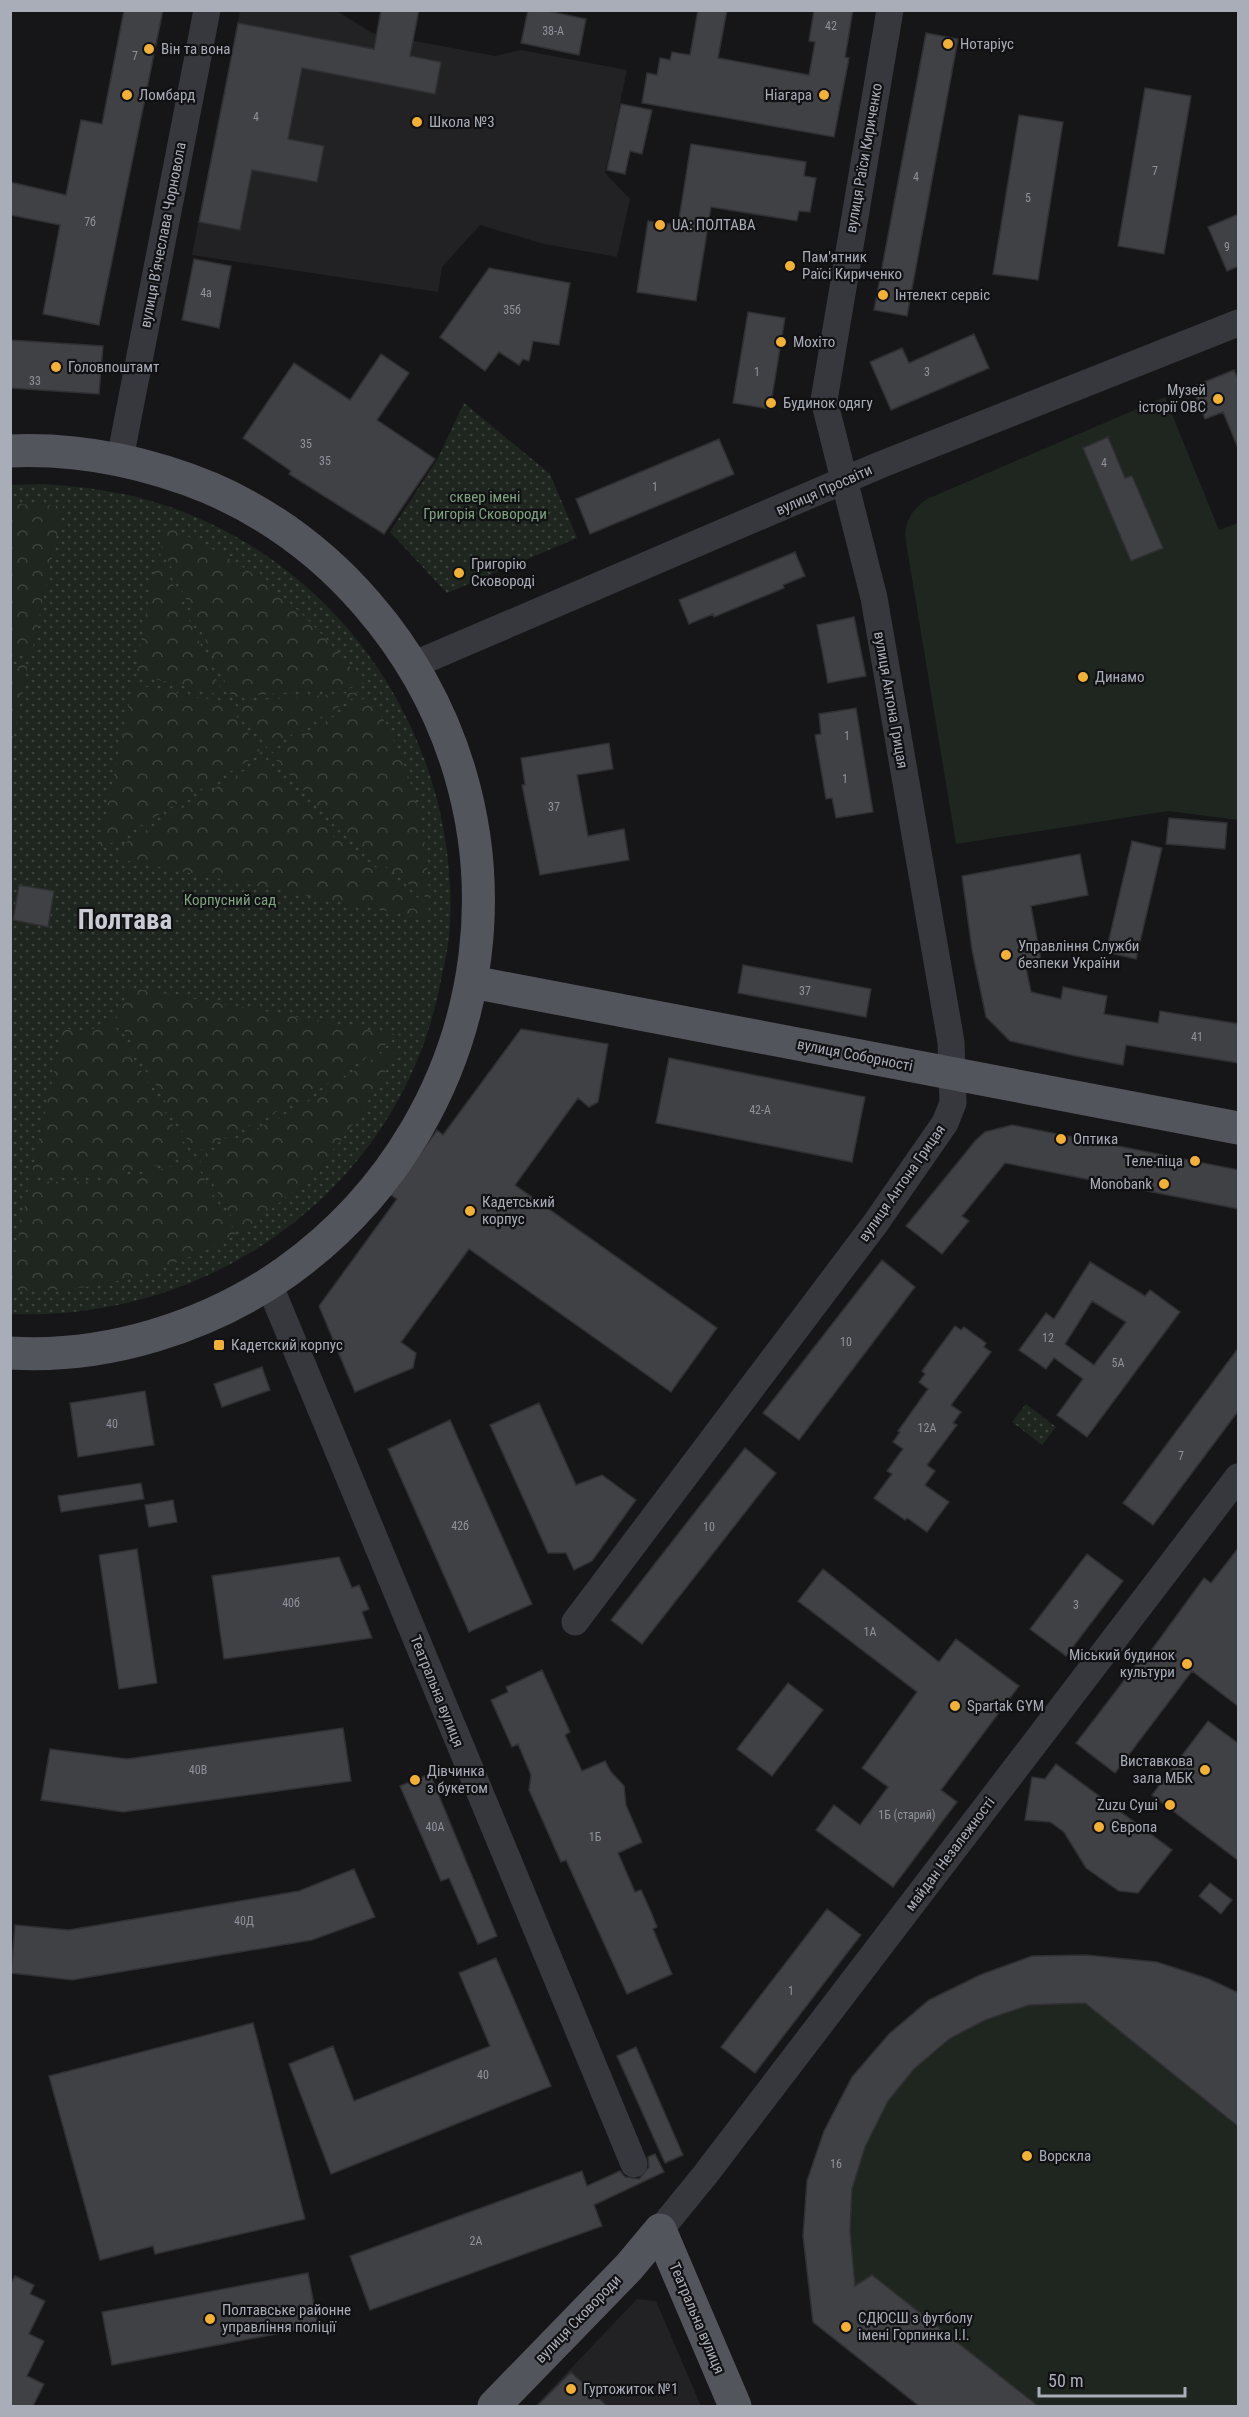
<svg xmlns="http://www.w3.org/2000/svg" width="1249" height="2417" font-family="'Roboto Condensed',sans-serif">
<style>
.built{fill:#222225}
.green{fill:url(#green-dots)}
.forest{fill:url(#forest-crowns)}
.pitch{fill:#1e261f}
.building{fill:#404145;stroke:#303034;stroke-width:1.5;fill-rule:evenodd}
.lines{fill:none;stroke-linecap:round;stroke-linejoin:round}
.minor{stroke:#37383d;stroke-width:27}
.major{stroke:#53555c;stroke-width:33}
.poi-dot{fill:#f2b134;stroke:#111113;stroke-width:2}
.labels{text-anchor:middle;stroke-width:4.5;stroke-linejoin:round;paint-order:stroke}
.number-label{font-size:12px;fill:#8e929b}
.poi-label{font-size:15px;fill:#a8adb8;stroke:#111113;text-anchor:start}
.street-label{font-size:15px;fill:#a8adb8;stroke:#111113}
.park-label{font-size:15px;fill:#7fa381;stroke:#111113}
.town-label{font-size:27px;font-weight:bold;fill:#c9ccd4;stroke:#111113}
</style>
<defs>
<pattern id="green-dots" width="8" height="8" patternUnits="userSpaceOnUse" patternTransform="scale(1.5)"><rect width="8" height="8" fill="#1e261f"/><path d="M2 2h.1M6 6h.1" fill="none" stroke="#3c433d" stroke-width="1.8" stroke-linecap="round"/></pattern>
<pattern id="forest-crowns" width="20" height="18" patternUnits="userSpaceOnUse" patternTransform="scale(1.5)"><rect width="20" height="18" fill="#1e261f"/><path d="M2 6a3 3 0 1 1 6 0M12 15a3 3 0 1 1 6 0" fill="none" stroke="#3c433d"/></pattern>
</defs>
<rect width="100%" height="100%" fill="#161618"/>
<!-- built -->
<path class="built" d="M240 11H337L372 33 495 56 521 50 627 70 605 173 630 199 617 257 544 244 480 225 442 267 438 292 192 255Z
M637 2299 656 2301 701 2406H535Z"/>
<!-- green -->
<path class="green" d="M464 403 550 474 577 538 447 593 390 532 438 458Z
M44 484C86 487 127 492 167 506 344 566 459 740 450 926 449 946 444 965 440 985 400 1187 214 1322 11 1314L10 485Z
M1026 1404 1056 1427 1042 1445 1012 1422Z"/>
<!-- forest -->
<path class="forest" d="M11 504 63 506 31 656H11Z
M163 525C253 564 306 608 365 686L232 697 159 541Z
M158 552 224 696 135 674Z
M11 664H28L11 749 10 664Z
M133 684 228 703 261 753 98 851Z
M363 692 268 749 236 702Z
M370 695C409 763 428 821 429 900L341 832 271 754Z
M265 758 334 837 429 906 428 919 118 859 120 846Z
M127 987 400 1035 315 1092 195 1153 116 1016 124 1002Z
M112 1021 190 1155C137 1174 87 1182 31 1175L64 1028C83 1033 95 1030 112 1021Z
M401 1040C362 1124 317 1180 240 1232L198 1157 294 1111Z
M193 1159 236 1234C166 1273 91 1295 11 1290V1273L30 1180C87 1186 139 1179 193 1159Z"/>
<!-- pitch -->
<path class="pitch" d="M1165 397 1219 530 1238 523V820L1168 811 956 844 906 542C903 523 912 509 927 499Z
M1086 1955 1157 1962 1209 1979 1238 1993V2406H919L813 2322 803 2236 807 2181 824 2131 852 2077 889 2034 929 2000 1032 1956Z"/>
<!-- building -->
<path class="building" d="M124 10H163L99 325 43 314 60 225 10 215V182L66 195 81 120 102 124Z
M381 10H419L410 56 441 62 435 94 302 68 288 139 324 146 317 182 252 170 240 230 199 222 238 23 374 49Z
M528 10H543L586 19 579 55 521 43Z
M698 10H727L718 58 809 75 815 42 809 41 814 10H853L845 57 849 58 834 137 642 103 647 73 657 75 660 58 670 60 672 52 690 55Z
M926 33 958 39 907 316 874 310Z
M1145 88 1191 96 1164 254 1118 246Z
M621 104 652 110 642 154 630 151 625 174 607 170Z
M1019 115 1063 122 1038 280 993 274Z
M691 144 806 162 804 176 816 178 810 212 799 211 797 221 711 207 696 301 637 292 648 221 678 225Z
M1239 214V266L1227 271 1208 227Z
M194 259 231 266 219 328 182 320Z
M489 268 570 283 559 345 533 341 529 361 523 359 519 365 499 352 485 371 440 337Z
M748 312 785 318 770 409 733 403Z
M974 334 989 368 891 410 870 362 902 348 909 363Z
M10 340 103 346 99 394 10 388Z
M381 354 409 373 377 420 435 459 384 534 289 474 291 471 243 438 294 363 350 400Z
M1234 370 1239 381 1238 448 1223 412 1205 419 1192 387Z
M1108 437 1125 478 1132 476 1163 548 1131 561 1083 448Z
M719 439 734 474 590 534 576 499Z
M795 552 805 576 783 585 784 588 714 617 713 614 689 624 679 600Z
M854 617 866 676 828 683 817 625Z
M856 708 873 812 836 818 832 798 826 799 815 735 821 734 819 714Z
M609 743 613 769 577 775 588 836 624 829 629 860 540 875 522 785H525L521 758Z
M1169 818 1227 823 1225 849 1166 844Z
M1132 841 1162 848 1136 959 1106 952Z
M1080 854 1088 895 1031 906 1041 960 1025 963 1031 992 1061 999 1063 987 1107 996 1104 1014 1158 1023 1160 1011 1239 1024V1063L1126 1045 1123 1065 1076 1056 1010 1041 986 1017 972 950 962 876Z
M19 885 54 891 48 927 13 920Z
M743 965 871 989 866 1017 738 993Z
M521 1029 608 1044 598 1102 589 1107 578 1098 515 1185 717 1328 671 1392 469 1249 401 1342 416 1353 413 1368 355 1392 319 1306 397 1199 391 1195 437 1130 443 1135Z
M669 1058 865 1097 852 1162 656 1123Z
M1012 1125 1239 1170V1209L1005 1163 962 1216 969 1221 942 1254 906 1226 976 1140 985 1132Z
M882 1260 915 1287 799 1440 763 1413Z
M1090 1262 1145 1296 1150 1290 1180 1312 1087 1437 1057 1415 1083 1379 1054 1358 1046 1369 1019 1350 1046 1313 1054 1319ZM1092 1301 1126 1322 1094 1365 1065 1344Z
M955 1326 961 1330 964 1327 986 1343 984 1347 991 1352 951 1405 961 1412 953 1423 957 1425 927 1465 935 1471 925 1485 949 1502 927 1532 907 1518 905 1520 874 1498 892 1474 887 1471 903 1449 893 1442 900 1432 898 1431 928 1389 919 1382 925 1374 922 1371Z
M1239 1347V1410L1153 1525 1123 1503Z
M262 1367 270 1390 222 1407 214 1384Z
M145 1391 154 1445 78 1457 70 1403Z
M539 1403 576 1485 602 1475 636 1500 592 1561 574 1570 566 1553H548L490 1425Z
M450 1420 532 1604 469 1632 388 1449Z
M745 1448 776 1473 642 1644 611 1620Z
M141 1483 144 1499 61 1512 58 1496Z
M173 1500 177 1522 149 1527 145 1505Z
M1239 1547V1707L1192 1671 1115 1773 1076 1743 1142 1657 1145 1659 1204 1578 1211 1583Z
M137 1549 157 1683 119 1689 99 1555Z
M1087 1554 1123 1581 1066 1656 1030 1629Z
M339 1557 352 1588 359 1585 369 1609 362 1612 372 1638 224 1659 212 1576Z
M823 1569 939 1662 956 1639 1019 1686 941 1790 957 1802 893 1887 816 1830 834 1805 860 1825 888 1787 862 1768 917 1692 798 1601Z
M542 1670 570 1732 565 1735 582 1771 605 1761 611 1772 624 1786 626 1805 642 1842 618 1853 635 1892 641 1890 651 1912 657 1927 653 1929 672 1974 627 1994 566 1860 561 1862 529 1790 531 1775 518 1744 512 1747 491 1700 508 1692 506 1687Z
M788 1683 823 1710 772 1776 737 1749Z
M1208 1721 1239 1744V1861L1152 1795Z
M343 1728 351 1781 123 1812 41 1800 50 1749 127 1759Z
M1056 1764 1172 1850 1138 1893 1119 1891 1086 1868 1064 1832 1050 1822 1025 1820 1032 1777 1045 1779Z
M430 1774 497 1936 478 1944 449 1878 441 1881 400 1786Z
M354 1869 375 1917 312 1940 72 1980 11 1973 15 1925 69 1930 299 1891Z
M1210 1883 1232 1900 1221 1914 1199 1896Z
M827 1909 861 1935 755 2073 721 2047Z
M1086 1955 1157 1962 1209 1979 1239 1993V2127L1085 2003 1029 2005 985 2020 949 2039 914 2069 888 2101 865 2147 852 2189 850 2231 855 2286 872 2275 1038 2406H919L813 2322 803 2236 807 2181 824 2131 852 2077 889 2034 929 2000 980 1975 1032 1956Z
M496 1958 551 2086 331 2174 289 2064 333 2046 354 2101 490 2046 459 1973Z
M253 2023 305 2219 155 2254 153 2246 100 2260 49 2076Z
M636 2047 683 2155 665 2163 617 2056Z
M655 2154 664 2172 594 2205 602 2226 370 2310 350 2256 582 2171 587 2186 620 2171 625 2177 639 2179 649 2167 648 2157Z
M308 2273 318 2326 112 2365 102 2312Z
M15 2276 34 2285 30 2294 45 2301 29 2334 44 2341 27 2376 44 2384 33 2406H10V2285Z
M571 2372 607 2406H537Z"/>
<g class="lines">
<!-- minor -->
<path class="minor" d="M120 459 207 10
M413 665 880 465 1238 323
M269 1284 634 2164
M575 1622 875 1224 945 1123 953 1103 951 1042 874 598 824 400 890 10
M660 2230 705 2175 1238 1477"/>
<!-- major -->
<path class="major" d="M10 451C79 448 146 462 210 488 270 514 324 554 367 604 544 808 505 1115 286 1272 208 1327 106 1359 10 1353
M472 982 1238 1128
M494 2406 629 2267 660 2230 735 2406"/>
</g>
<!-- markers -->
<g class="poi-dot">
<circle cx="948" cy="44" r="6"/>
<circle cx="149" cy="49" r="6"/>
<circle cx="127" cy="95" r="6"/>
<circle cx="824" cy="95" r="6"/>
<circle cx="417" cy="122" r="6"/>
<circle cx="660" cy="225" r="6"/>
<circle cx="790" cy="266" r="6"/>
<circle cx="883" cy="295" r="6"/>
<circle cx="781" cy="342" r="6"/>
<circle cx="56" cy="367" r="6"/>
<circle cx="1218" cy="399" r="6"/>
<circle cx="771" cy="403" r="6"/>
<circle cx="459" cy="573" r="6"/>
<circle cx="1083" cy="677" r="6"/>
<circle cx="1006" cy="955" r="6"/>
<circle cx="1061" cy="1139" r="6"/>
<circle cx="1195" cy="1161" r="6"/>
<circle cx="1164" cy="1184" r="6"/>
<circle cx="470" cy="1211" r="6"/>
<rect x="213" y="1339" width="12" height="12" rx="3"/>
<circle cx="1187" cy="1664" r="6"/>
<circle cx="955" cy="1706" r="6"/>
<circle cx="1205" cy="1770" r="6"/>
<circle cx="415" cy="1780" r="6"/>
<circle cx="1170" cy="1805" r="6"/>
<circle cx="1099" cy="1827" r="6"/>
<circle cx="1027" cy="2156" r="6"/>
<circle cx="210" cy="2319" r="6"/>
<circle cx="846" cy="2327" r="6"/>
<circle cx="571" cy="2389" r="6"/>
</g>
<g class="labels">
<!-- number labels -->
<g class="number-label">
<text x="831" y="30">42</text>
<text x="553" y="35">38-А</text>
<text x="135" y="60">7</text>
<text x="256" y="121">4</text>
<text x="1155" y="175">7</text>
<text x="916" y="181">4</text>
<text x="1028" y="202">5</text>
<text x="90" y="226">7б</text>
<text x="1227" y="251">9</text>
<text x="206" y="297">4а</text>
<text x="512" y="314">35б</text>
<text x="757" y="376">1</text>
<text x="927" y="376">3</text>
<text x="35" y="385">33</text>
<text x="306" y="448">35</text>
<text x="325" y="465">35</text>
<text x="1104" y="467">4</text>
<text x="655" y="491">1</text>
<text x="847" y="740">1</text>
<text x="845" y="783">1</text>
<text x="554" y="811">37</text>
<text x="805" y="995">37</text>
<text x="1197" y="1041">41</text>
<text x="760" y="1114">42-А</text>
<text x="1048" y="1342">12</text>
<text x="846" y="1346">10</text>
<text x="1118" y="1367">5А</text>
<text x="112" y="1428">40</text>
<text x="927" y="1432">12А</text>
<text x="1181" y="1460">7</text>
<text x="460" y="1530">42б</text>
<text x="709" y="1531">10</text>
<text x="291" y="1607">40б</text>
<text x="1076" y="1609">3</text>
<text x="870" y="1636">1А</text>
<text x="198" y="1774">40В</text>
<text x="907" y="1819">1Б (старий)</text>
<text x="435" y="1831">40А</text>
<text x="595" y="1841">1Б</text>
<text x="244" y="1925">40Д</text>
<text x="791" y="1995">1</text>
<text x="483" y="2079">40</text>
<text x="836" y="2168">16</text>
<text x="476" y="2245">2А</text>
</g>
<!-- poi labels -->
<g class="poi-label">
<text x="960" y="49">Нотаріус</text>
<text x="161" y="54">Він та вона</text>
<text x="139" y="100">Ломбард</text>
<text x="812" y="100" text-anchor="end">Ніагара</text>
<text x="429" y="127">Школа №3</text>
<text x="672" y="230">UA: ПОЛТАВА</text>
<text x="802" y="262">Пам'ятник<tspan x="802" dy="17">Раїсі Кириченко</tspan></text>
<text x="895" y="300">Інтелект сервіс</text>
<text x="793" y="347">Мохіто</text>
<text x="68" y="372">Головпоштамт</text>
<text x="1206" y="395" text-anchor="end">Музей<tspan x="1206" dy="17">історії ОВС</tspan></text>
<text x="783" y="408">Будинок одягу</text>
<text x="471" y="569">Григорію<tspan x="471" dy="17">Сковороді</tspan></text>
<text x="1095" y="682">Динамо</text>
<text x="1018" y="951">Управління Служби<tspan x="1018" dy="17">безпеки України</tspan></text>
<text x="1073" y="1144">Оптика</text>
<text x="1183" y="1166" text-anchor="end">Теле-піца</text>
<text x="1152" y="1189" text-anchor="end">Monobank</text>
<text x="482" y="1207">Кадетський<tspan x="482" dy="17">корпус</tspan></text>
<text x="231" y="1350">Кадетский корпус</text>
<text x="1175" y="1660" text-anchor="end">Міський будинок<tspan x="1175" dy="17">культури</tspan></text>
<text x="967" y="1711">Spartak GYM</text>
<text x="1193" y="1766" text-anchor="end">Виставкова<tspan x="1193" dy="17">зала МБК</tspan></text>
<text x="427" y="1776">Дівчинка<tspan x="427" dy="17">з букетом</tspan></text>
<text x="1158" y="1810" text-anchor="end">Zuzu Суші</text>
<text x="1111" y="1832">Європа</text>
<text x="1039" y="2161">Ворскла</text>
<text x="222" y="2315">Полтавське районне<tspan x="222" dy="17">управління поліції</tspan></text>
<text x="858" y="2323">СДЮСШ з футболу<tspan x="858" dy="17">імені Горпинка І.І.</tspan></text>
<text x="583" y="2394">Гуртожиток №1</text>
</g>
<!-- street labels -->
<g class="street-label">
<text transform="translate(864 158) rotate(-80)" y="5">вулиця Раїси Кириченко</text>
<text transform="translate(163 235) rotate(-79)" y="5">вулиця Вʼячеслава Чорновола</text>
<text transform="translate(824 490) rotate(-24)" y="5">вулиця Просвіти</text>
<text transform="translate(891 700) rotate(80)" y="5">вулиця Антона Грицая</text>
<text transform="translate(855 1055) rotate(11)" y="5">вулиця Соборності</text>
<text transform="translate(902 1183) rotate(-55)" y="5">вулиця Антона Грицая</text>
<text transform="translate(437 1691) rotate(68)" y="5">Театральна вулиця</text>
<text transform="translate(950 1854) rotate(-53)" y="5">майдан Незалежності</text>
<text transform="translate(697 2318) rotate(67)" y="5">Театральна вулиця</text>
<text transform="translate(578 2319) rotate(-46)" y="5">вулиця Сковороди</text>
</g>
<!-- park labels -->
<g class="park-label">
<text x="485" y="502">сквер імені<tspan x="485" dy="17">Григорія Сковороди</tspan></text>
<text x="230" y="905">Корпусний сад</text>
</g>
<!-- town labels -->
<g class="town-label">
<text x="125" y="929">Полтава</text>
</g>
</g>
<!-- border -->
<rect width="1249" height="2417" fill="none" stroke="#a8adb8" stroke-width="24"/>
<!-- scale -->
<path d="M1039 2387v9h146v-9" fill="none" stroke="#a8adb8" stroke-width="3"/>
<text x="1048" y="2387" font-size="18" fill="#a8adb8" stroke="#111113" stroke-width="4.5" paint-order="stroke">50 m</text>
</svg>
